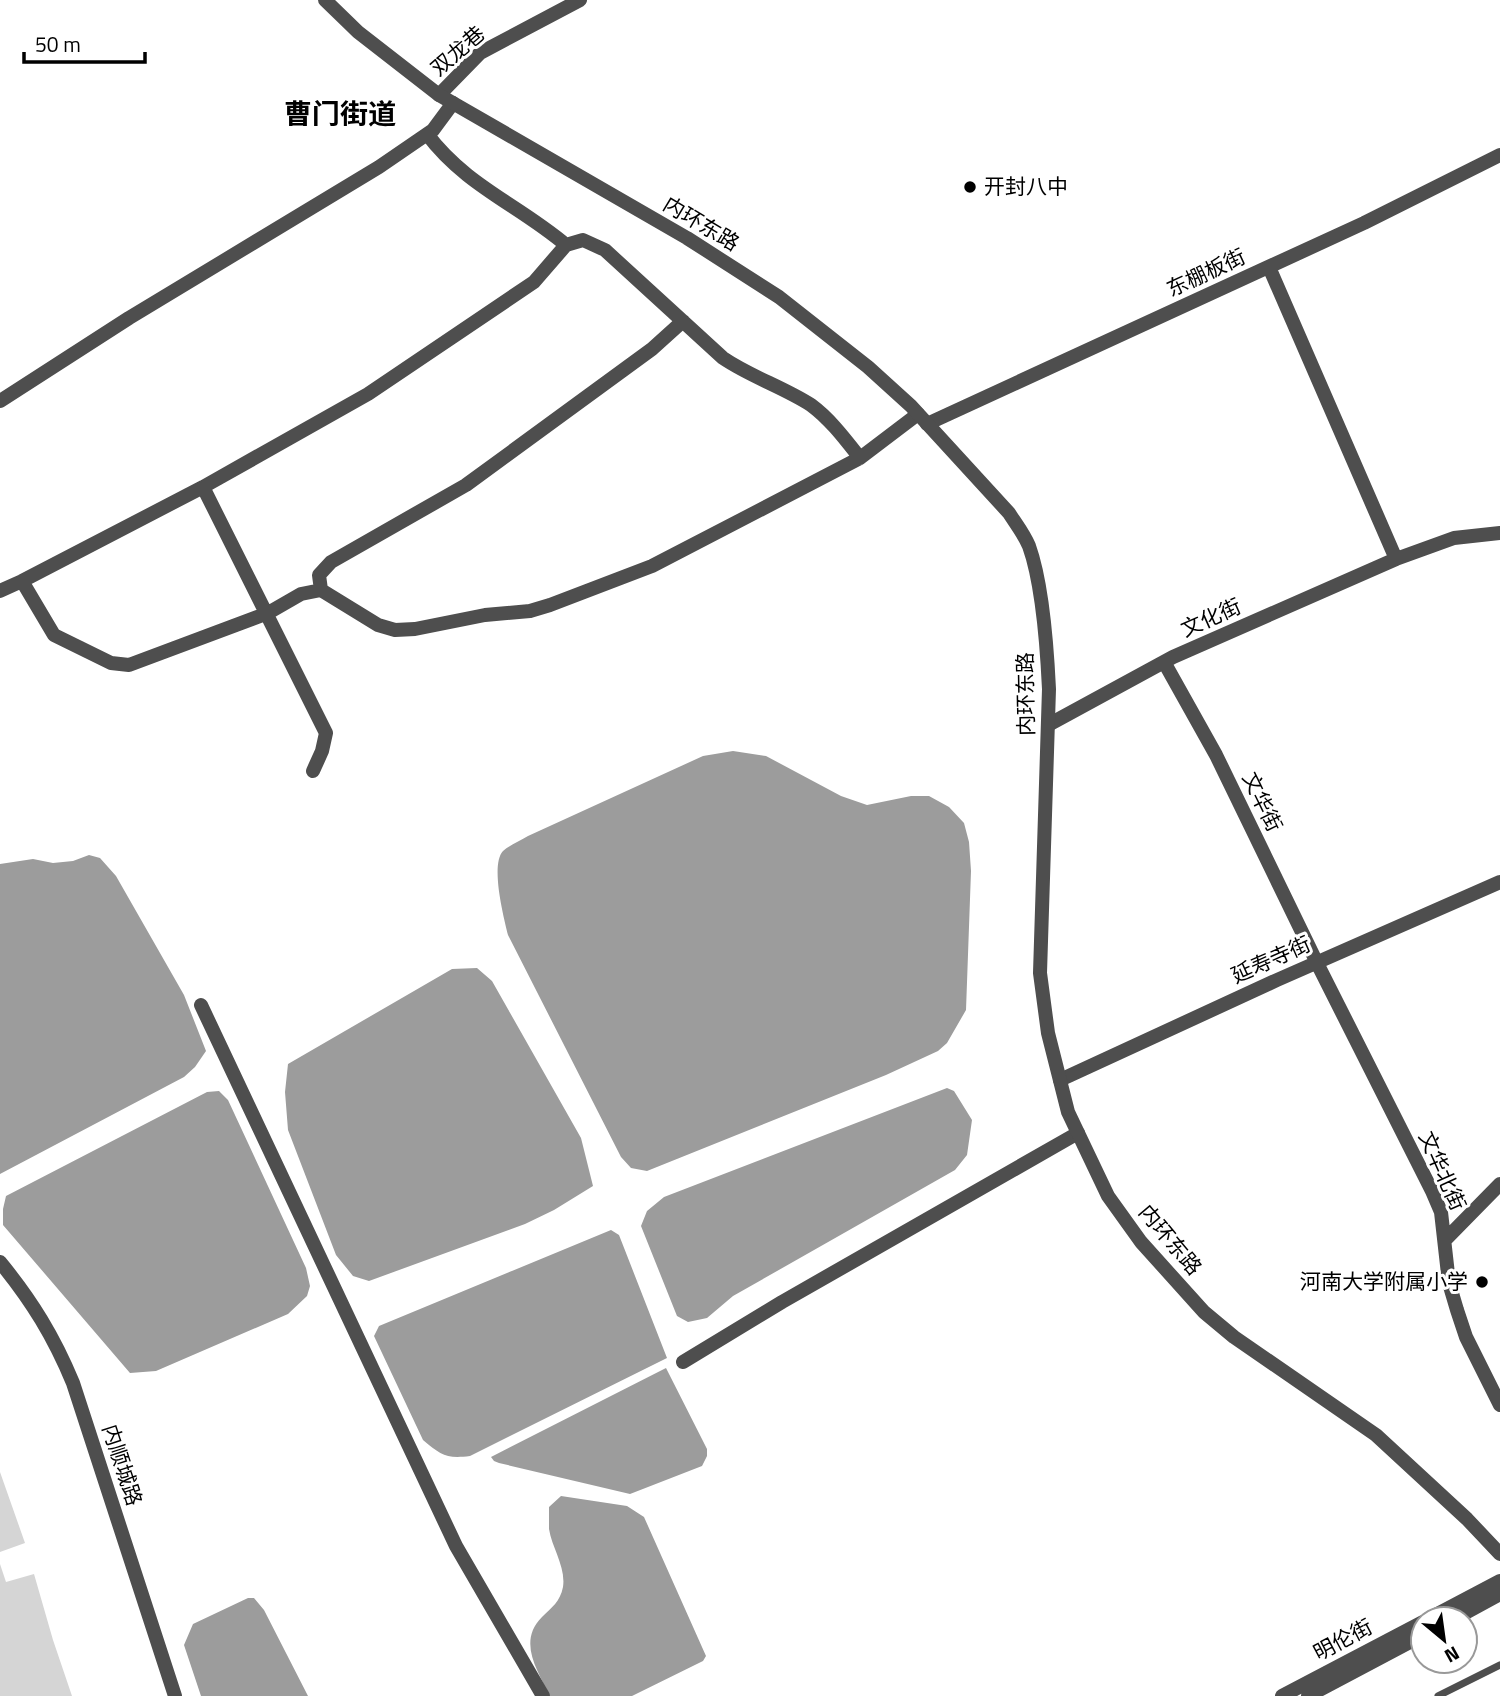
<svg xmlns="http://www.w3.org/2000/svg" width="1500" height="1696" font-family="'Titillium Web','Noto Sans SC',sans-serif">
<style>
.green{fill:#d5d5d5}
.water{fill:#9c9c9c}
.lines{fill:none;stroke-linecap:round;stroke-linejoin:round}
.service{stroke:#4e4e4e;stroke-width:7}
.minor{stroke:#4e4e4e;stroke-width:14}
.tertiary{stroke:#4e4e4e;stroke-width:14}
.poi-dot{fill:#000;stroke:#fff;stroke-width:2.5}
.labels{text-anchor:middle;stroke-width:6;stroke-linejoin:round;paint-order:stroke}
.street-label{font-size:21px;fill:#000;stroke:#fff}
.poi-label{font-size:21px;fill:#000;stroke:#fff;text-anchor:start}
.district-label{font-size:28px;font-weight:bold;fill:#000;stroke:#fff}
</style>
<rect width="100%" height="100%" fill="#fff"/>
<!-- green -->
<path class="green" d="M0 1472 25 1543 0 1552Z
M0 1564 6 1582 34 1574 53 1640 72 1696H0Z"/>
<!-- water -->
<path class="water" d="M733 751 766 756 841 796 867 805 911 796H929L949 807 964 823 969 842 971 871 966 1010 947 1043 938 1051 886 1075 647 1171 631 1168 621 1157 508 935C504 918 490 865 503 851 510 845 520 841 528 836L703 756Z
M89 855 100 858 116 876 184 995 206 1051 195 1067 184 1077 0 1174V864L33 859 53 863 73 861Z
M477 968 492 981 581 1138 593 1186 554 1210 525 1224 369 1281 353 1276 336 1255 288 1130 285 1092 288 1064 452 969Z
M947 1088 954 1091 972 1120 967 1155 955 1170 733 1296 707 1318 688 1322 677 1316 641 1226 647 1211 664 1197Z
M219 1091 228 1100 306 1268 310 1286 307 1296 288 1314 156 1371 130 1373 3 1225V1209L6 1196 207 1092Z
M611 1230 619 1235 667 1358 470 1456C446 1459 441 1455 423 1440L374 1336 379 1326Z
M666 1368 707 1449V1456L702 1466 630 1494 499 1463 494 1461 491 1457Z
M561 1496 627 1506 644 1517 706 1656 703 1661 632 1696H550C538 1671 517 1642 542 1617 552 1607 560 1602 563 1587 566 1567 552 1548 549 1529 549 1522 549 1514 549 1507Z
M248 1598H254L264 1610 308 1696H201L184 1645 193 1624Z"/>
<g class="lines">
<!-- service -->
<path class="service" d="M1438 1696 1500 1665"/>
<!-- minor -->
<path class="minor" d="M439 95 480 53 580 0
M427 134C466 186 519 205 566 245L583 240 605 250 723 358C751 377 783 387 811 405 830 419 845 439 860 458
M1269 267 1396 559
M0 401 129 318 379 167 433 130 453 103
M927 424 1364 223 1500 155
M203 487 326 733 322 751 313 771
M22 581 203 487 368 394 534 282 566 245
M321 590 319 575 331 562 466 485 652 349 683 321
M0 591 22 581 54 635 111 663 129 665 268 613 301 594 321 590 378 625 395 630 415 629 485 615 530 611 550 605 652 566 762 509 860 458 918 414
M1164 662 1216 755 1317 963 1432 1191 1441 1212 1449 1283 1457 1310 1466 1337 1500 1405
M1048 725 1173 657 1396 559 1454 538 1500 533
M201 1005 456 1546 543 1696
M1060 1080 1277 980 1500 882
M1445 1240 1500 1184
M683 1362 782 1302 1078 1133"/>
<!-- tertiary -->
<path class="tertiary" d="M325 0 358 32 439 95 687 238 779 297 868 367 911 406 1009 513C1016 524 1024 534 1029 546 1043 585 1047 647 1049 689L1040 973 1048 1033 1068 1112 1108 1196 1141 1242 1204 1312 1234 1337 1376 1435 1467 1519 1500 1554
M0 1262C32 1301 54 1337 73 1383L175 1696
M1428 1619 1500 1581
M1454 1619 1500 1594
M1282 1696 1423 1622
M1308 1696 1423 1635"/>
</g>
<!-- markers -->
<g class="poi-dot">
<circle cx="970" cy="187" r="7"/>
<circle cx="1482" cy="1282" r="7"/>
</g>
<g class="labels">
<!-- street labels -->
<g class="street-label">
<text transform="translate(458 51) rotate(-41)" y="7">双龙巷</text>
<text transform="translate(701 224) rotate(31)" y="7">内环东路</text>
<text transform="translate(1206 273) rotate(-25)" y="7">东棚板街</text>
<text transform="translate(1211 618) rotate(-24)" y="7">文化街</text>
<text transform="translate(1026 694) rotate(-91)" y="7">内环东路</text>
<text transform="translate(1262 802) rotate(64)" y="7">文华街</text>
<text transform="translate(1271 960) rotate(-24)" y="7">延寿寺街</text>
<text transform="translate(1442 1171) rotate(66)" y="7">文华北街</text>
<text transform="translate(1170 1240) rotate(50)" y="7">内环东路</text>
<text transform="translate(122 1465) rotate(72)" y="7">内顺城路</text>
<text transform="translate(1343 1640) rotate(-28)" y="7">明伦街</text>
</g>
<!-- poi labels -->
<g class="poi-label">
<text x="984" y="194">开封八中</text>
<text x="1468" y="1289" text-anchor="end">河南大学附属小学</text>
</g>
<!-- district labels -->
<g class="district-label">
<text x="340" y="124">曹门街道</text>
</g>
</g>
<!-- north arrow -->
<g transform="translate(1444 1640) rotate(151)"><circle r="33" fill="#ffffff" stroke="#999999" stroke-width="2"/>
<path d="M0-5L12 26L0 18L-12 26Z" fill="#000000"/>
<text y="-10" font-size="19" font-weight="bold" text-anchor="middle" fill="#000000">N</text>
</g>
<!-- scale -->
<path d="M24 52v10h121v-10" fill="none" stroke="#000000" stroke-width="3.5"/>
<text x="35" y="52" font-size="21" fill="#000000" stroke="#ffffff" stroke-width="5" paint-order="stroke">50 m</text>
</svg>
